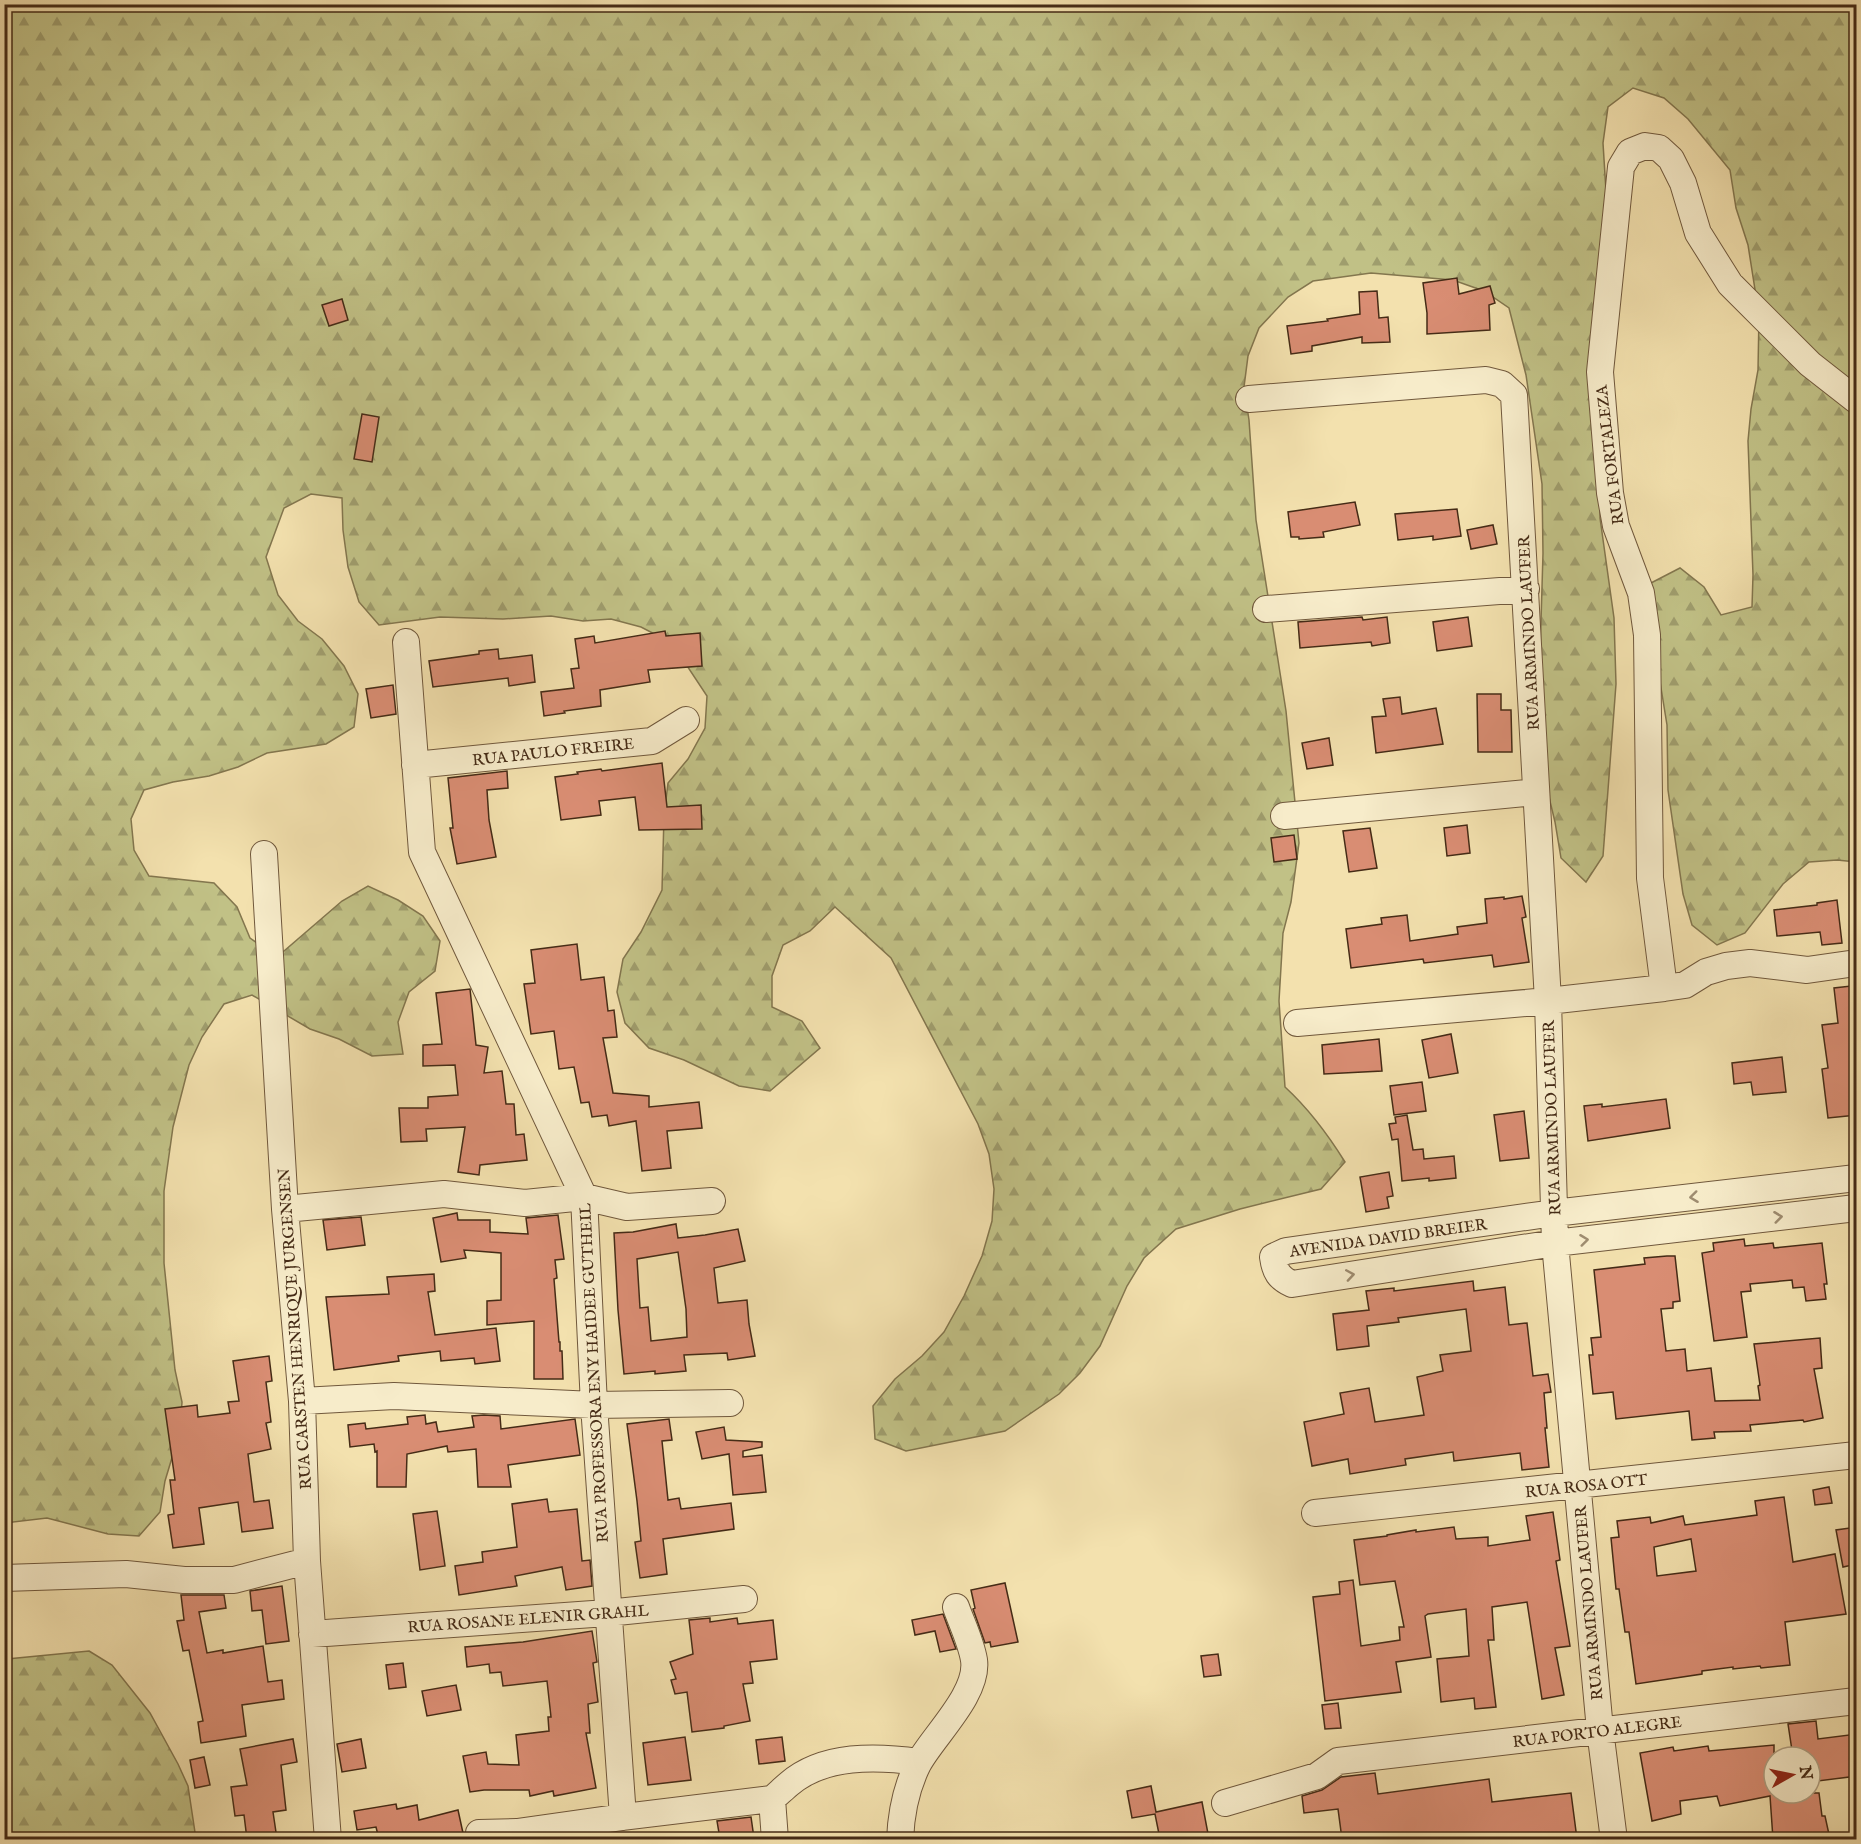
<svg xmlns="http://www.w3.org/2000/svg" width="1861" height="1844" font-family="'IM FELL English',serif">
<style>
.forest{fill:url(#forest-firs);stroke:#83764e;stroke-width:1.5}
.building{fill:#d98d73;stroke:#452b16;stroke-width:1.5;fill-rule:evenodd}
.lines{fill:none;stroke-linecap:round;stroke-linejoin:round}
.minor-casing{stroke:#70583c;stroke-width:28}
.minor{stroke:#f7ecca;stroke-width:26}
.oneway{stroke:#9e8c70}
.labels{text-anchor:middle;stroke-width:4.5;stroke-linejoin:round;paint-order:stroke}
.street-label{font-size:16px;fill:#452b16;stroke:#f7ecca}
</style>
<defs>
<pattern id="forest-firs" width="22" height="20" patternUnits="userSpaceOnUse" patternTransform="scale(1.5)"><rect width="22" height="20" fill="#c1c186"/><path d="M5 1l3.5 6h-7zM16 11l3.5 6h-7z" fill="#9f9d6d"/></pattern>
</defs>
<rect width="100%" height="100%" fill="#f3e1ae"/>
<filter id="stains"><feTurbulence type="fractalNoise" baseFrequency=".00333" numOctaves="4"/><feColorMatrix values="0 0 0 0 .2 0 0 0 0 .09 0 0 0 0 .02 0 0 0 .5 -.17"/></filter>
<radialGradient id="worn" r=".72"><stop offset=".6" stop-color="#630" stop-opacity="0"/><stop offset="1" stop-color="#630" stop-opacity=".3"/></radialGradient>
<!-- forest -->
<path class="forest" d="M4 5H1856V862L1837 860 1809 862 1783 884 1745 933 1717 945 1692 925 1683 894 1668 790 1667 725 1651 626 1649 584 1680 568 1704 587 1721 615 1752 607 1753 575 1748 441 1751 409 1758 370 1759 315 1748 245 1736 208 1730 170 1688 119 1664 98 1633 88 1608 107 1603 143 1607 207 1600 456V518L1614 618 1616 684 1603 856 1586 882 1561 858 1555 822 1548 793 1540 656 1543 553 1542 484 1526 375 1509 308 1484 291 1453 280 1371 273 1313 281 1288 297 1259 328 1248 356 1244 387 1249 420 1256 520 1286 711 1299 843 1291 902 1283 933 1279 1001 1285 1087C1310 1110 1327 1133 1345 1162L1321 1189 1240 1209 1176 1229 1144 1258 1127 1286 1100 1346 1080 1373 1059 1394 1005 1431 906 1451 875 1439 873 1406 895 1379 922 1356 944 1332 964 1296 982 1256 992 1221 994 1189 989 1154 978 1124 891 958 835 907 810 931 783 945 772 976V1007L802 1021 820 1048 770 1091 739 1086 684 1060 649 1048 625 1023 617 992 623 959 641 932 662 890 664 816 668 783 688 759 705 728 707 696 672 643 641 627 611 619 583 621 551 616 503 619 440 617 379 625 359 602 348 567 343 530 342 498 311 494 284 508 266 557 278 595 298 621 322 639 344 666 358 694 354 727 326 744 267 753 238 767 209 776 173 782 144 790 131 819 134 850 149 876 214 883 237 907 250 938 277 957 342 901 368 886 398 900 423 916 440 941 435 971 409 992 398 1022 403 1054 372 1056 339 1039 310 1029 252 995 224 1004 202 1037 189 1065 173 1127 164 1191V1263L175 1370 182 1402 180 1431 165 1481 160 1512 139 1536 108 1534 47 1518 5 1523Z
M89 1651 112 1665 150 1713 178 1764 188 1786 196 1839H5V1661L7 1659Z"/>
<!-- building -->
<path class="building" d="M1457 278 1459 294 1490 286 1495 303 1489 305 1490 330 1427 334V313L1423 283Z
M1377 291 1379 318 1388 317 1390 342 1362 343V337L1312 346V351L1291 354 1287 326 1328 321 1327 319 1360 314 1359 292Z
M342 299 348 320 329 326 322 305Z
M362 414 379 417 372 462 354 459Z
M1355 502 1360 525 1323 532 1324 537 1299 539V537H1291L1288 512Z
M1457 509 1461 536 1433 540V536L1398 540 1395 514Z
M1493 525 1497 544 1471 549 1467 530Z
M1362 617 1363 620 1387 617 1390 643 1372 646 1371 642 1300 648 1298 622Z
M1468 617 1472 646 1437 651 1433 622Z
M665 631 666 636 700 633 702 666 648 670 650 682 600 690 601 706 564 711 565 713 544 716 541 692 574 688 571 669 579 668 575 639 594 636 595 643Z
M498 649 499 659 532 655 535 682 509 686 508 678 433 687 429 661 479 654V651Z
M393 685 396 714 371 718 366 689Z
M1477 694H1501V710H1511L1512 752H1478Z
M1400 697 1402 714 1436 708 1443 744 1376 753 1372 717 1386 716 1383 699Z
M1329 738 1333 765 1307 769 1302 743Z
M662 763 667 807 701 805 702 829 639 830 635 797 599 801 601 815 561 820 555 777 578 774 577 772 601 769 602 771Z
M507 771 508 788 487 790 489 820 496 857 457 864 450 828H453L448 778Z
M1467 825 1470 853 1447 856 1444 828Z
M1370 828 1377 868 1349 872 1343 831Z
M1294 835 1297 859 1274 862 1271 838Z
M1522 896 1526 917 1522 918 1529 962 1494 967 1492 955 1424 963 1423 959 1351 968 1346 929 1382 924 1381 918 1407 915 1410 941 1458 934 1457 927 1487 923 1485 899 1504 897V899Z
M1837 900 1842 943 1822 945 1820 932 1777 936 1774 910 1817 905V903Z
M577 944 581 980 604 977 608 1011 614 1010 617 1037 603 1038 613 1093 649 1096V1107L699 1102 702 1128 667 1131 671 1168 642 1171 636 1121 609 1126 607 1115 592 1117 589 1102 581 1103 574 1067 559 1069 554 1031 531 1034 524 984 535 983 531 950Z
M1851 986V989L1857 988V1060L1850 1059 1854 1092 1857 1091V1115L1828 1118 1822 1069 1828 1068 1822 1025 1838 1023 1834 988Z
M470 989 476 1045 488 1047 484 1073 502 1071 506 1104H514L516 1135 524 1134 527 1160 480 1165 479 1175 458 1172 465 1127 426 1129 427 1141 401 1142 399 1108H428V1097L458 1095 455 1065 423 1066V1045L442 1044 436 993Z
M1451 1034 1458 1073 1429 1078 1422 1040Z
M1379 1039 1382 1071 1324 1074 1322 1045Z
M1782 1057 1786 1092 1753 1095 1751 1082 1734 1084 1732 1063Z
M1422 1082 1426 1111 1394 1115 1390 1086Z
M1666 1099 1670 1128 1588 1141 1584 1106 1602 1104V1107Z
M1524 1111 1529 1158 1500 1161 1494 1115Z
M1407 1115 1413 1150 1423 1149 1424 1159 1454 1156 1456 1178 1429 1181V1178L1402 1181 1398 1139 1392 1140 1389 1124 1396 1123 1395 1117Z
M1389 1172 1393 1196 1387 1197 1389 1208 1366 1212 1360 1177Z
M457 1213 458 1220H490V1232L528 1234 526 1218 558 1215 564 1259 555 1260 557 1278 554 1279 559 1342H560V1351H562L563 1379H534V1321L487 1325V1301L501 1300V1253L464 1250 466 1258 441 1262 433 1218Z
M361 1217 365 1245 327 1250 323 1220Z
M676 1224 678 1238 705 1235 738 1229 745 1261 714 1268 718 1303 747 1300 749 1324 755 1356 728 1360 727 1353 684 1355 686 1371 655 1374V1371L624 1374 618 1310 614 1233 633 1232ZM678 1252 686 1309 687 1337 651 1341 648 1307 640 1308 637 1259Z
M1744 1239 1745 1246 1773 1243 1774 1248 1822 1243 1827 1284H1824L1826 1299 1806 1301 1804 1287 1793 1288 1792 1280 1750 1284 1751 1291 1741 1292 1747 1337 1714 1341 1702 1253 1714 1251 1713 1243Z
M1667 1256H1675L1680 1301 1673 1302V1308L1661 1309 1666 1351 1685 1349 1687 1371 1711 1368 1715 1401 1760 1400 1758 1386 1760 1385 1754 1344 1820 1338 1822 1368 1814 1369 1823 1418 1804 1422 1803 1420 1750 1425 1751 1431 1714 1432 1715 1438 1692 1440 1689 1411 1616 1419 1613 1392 1593 1394 1589 1355H1593L1591 1338 1601 1337 1594 1270 1645 1264 1644 1258Z
M434 1274 435 1291 428 1292 435 1335 496 1328 500 1361 475 1364 474 1358 441 1361 440 1351 398 1356 399 1361 334 1370 326 1297 389 1294 387 1277Z
M1473 1281 1474 1291 1505 1287 1509 1325 1527 1323 1533 1376 1548 1374 1551 1392 1544 1393 1547 1428H1545L1549 1467 1522 1470 1520 1453 1454 1461 1453 1452 1405 1459 1406 1465 1350 1474 1348 1459 1312 1466 1304 1422 1344 1414 1340 1393 1369 1388 1375 1422 1424 1415 1417 1377 1443 1371 1440 1355 1471 1351 1466 1309 1398 1318 1399 1322 1367 1326 1369 1346 1337 1350 1333 1314 1369 1310 1366 1291 1394 1288V1291Z
M269 1356 272 1381 266 1382 271 1422 266 1423 271 1449 248 1454 254 1502 269 1500 273 1528 242 1532 238 1502 199 1508 204 1544 173 1548 168 1515 174 1514 170 1480H175L165 1409 197 1405 198 1417 230 1413 228 1402 239 1401 233 1361Z
M425 1415 426 1424 436 1422 438 1432 474 1427 472 1416 484 1415 500 1416 501 1429 575 1419 580 1455 508 1465 511 1487H478L476 1449 448 1452 447 1446 407 1454 406 1487H377V1451L375 1452 374 1444 350 1447 348 1425 365 1423 366 1429 408 1424 407 1417Z
M669 1419 672 1440 662 1441 668 1500 679 1498 681 1509 731 1503 734 1529 663 1539 667 1574 640 1578 635 1542 641 1541 637 1501 627 1424Z
M724 1427 726 1440 762 1442V1447L743 1451V1457L762 1455 766 1492 733 1495 729 1454 702 1459 696 1432Z
M1829 1487 1832 1503 1815 1505 1813 1490Z
M1784 1497 1793 1562 1835 1554 1846 1614 1785 1622 1790 1665 1761 1668 1760 1666 1733 1669V1667L1702 1671V1674L1636 1684 1629 1632H1625L1619 1589H1616L1611 1538 1619 1537 1617 1521 1650 1517 1651 1523 1683 1516 1685 1525 1757 1515 1755 1501ZM1691 1539 1696 1571 1657 1576 1654 1547Z
M547 1499 549 1512 577 1509 582 1561 590 1560 592 1586 566 1590 562 1567 515 1576 517 1586 459 1595 455 1566 483 1562 482 1552 517 1547 512 1504Z
M437 1511 445 1566 420 1570 413 1514Z
M1553 1512 1560 1560 1556 1561 1570 1646 1555 1648 1564 1695 1542 1699 1527 1602 1492 1607 1494 1640H1488L1496 1707 1475 1709 1474 1698 1441 1702 1437 1659 1469 1656 1466 1609 1428 1614 1425 1616 1431 1657 1396 1662 1401 1692 1325 1701 1313 1597 1340 1594 1339 1582 1353 1580 1361 1646 1400 1640 1399 1627H1404L1395 1581 1360 1585 1354 1540 1387 1536V1535L1416 1530V1532L1454 1527 1456 1539 1488 1537V1546L1530 1540 1526 1516Z
M1857 1527V1564L1843 1567 1836 1530Z
M1005 1583 1018 1642 991 1647 990 1642 985 1643 973 1609 975 1608 971 1590Z
M282 1586 289 1641 266 1644 262 1610 252 1611 250 1591Z
M181 1595H224L226 1608 199 1612 207 1653 223 1650V1653L263 1646 268 1682 282 1680 284 1699 242 1705 246 1736 201 1743 198 1722 203 1721 189 1650 183 1651 177 1621 184 1620Z
M943 1614 956 1649 940 1652 935 1631 915 1635 912 1620Z
M710 1618V1622L737 1618 738 1624 773 1620 777 1659 750 1662 753 1683 743 1684 750 1721 724 1726V1728L692 1732 687 1692 675 1694 671 1680 676 1679 670 1662 693 1654 689 1620Z
M592 1631 597 1662 593 1663 598 1702 588 1704 590 1733H586L596 1788 554 1796 553 1791 530 1796 529 1790H484L470 1792 463 1756 486 1752 488 1764 519 1765 516 1735 549 1731 548 1717H551L547 1681 503 1686 501 1672 490 1673 489 1664 467 1667 465 1647 523 1642Z
M1218 1654 1221 1675 1204 1677 1201 1656Z
M403 1663 406 1687 389 1689 386 1665Z
M456 1685 461 1710 427 1716 422 1691Z
M1338 1703 1341 1728 1325 1729 1322 1705Z
M1816 1721 1818 1739 1857 1734V1776L1810 1782V1757H1793L1788 1724Z
M685 1737 691 1780 648 1785 643 1743Z
M782 1737 785 1761 759 1764 756 1740Z
M293 1739 297 1762 281 1765 286 1810 273 1812 277 1839H247L244 1815 235 1816 231 1787 247 1785 240 1749Z
M361 1739 366 1768 342 1772 337 1744Z
M1774 1745V1793H1819L1822 1816H1825L1830 1839H1773L1770 1796 1720 1806 1717 1796 1680 1801 1681 1814 1652 1821 1640 1753 1673 1747 1674 1751 1708 1746 1709 1751Z
M204 1757 210 1785 195 1788 190 1760Z
M1375 1773 1378 1794 1489 1779 1492 1802 1571 1793 1577 1839H1342L1338 1809 1304 1813 1302 1796 1322 1790 1341 1777Z
M1151 1786 1156 1812 1202 1802 1209 1839H1160L1155 1814 1132 1818 1127 1791Z
M396 1804 397 1809 417 1805 419 1820 458 1810 463 1833 438 1839H379L376 1827 357 1830 354 1811Z
M751 1817 754 1838 720 1839 717 1821Z"/>
<g class="lines">
<!-- minor casing -->
<g class="minor-casing">
<path id="minor" d="M1249 399 1486 380 1502 384 1514 395 1548 1001 1555 1243 1600 1730 1614 1840
M1856 400 1810 364 1730 284 1698 233 1683 183 1671 159 1659 148 1645 146 1630 152 1621 167 1600 372 1610 493 1616 526 1641 593 1647 635 1650 878 1664 988 1685 985 1706 972 1726 966 1750 963 1807 970 1856 963
M1266 609 1526 589
M406 642 422 852 584 1197 594 1405 623 1817
M415 765 652 741 686 720
M1284 816 1536 792
M264 854 285 1209 302 1401 307 1561 328 1840
M1297 1023 1548 1001 1664 988
M1856 1178 1554 1213 1286 1251 1273 1257C1275 1272 1279 1278 1292 1284L1555 1243 1856 1208
M285 1209 444 1194 525 1203 584 1197 627 1207 712 1201
M302 1401 394 1396 594 1405 730 1403
M1315 1513 1856 1455
M4 1578 126 1574 184 1580H234L307 1561
M312 1634 607 1613 744 1599
M772 1799C778 1794 783 1789 789 1784 824 1754 877 1756 919 1762
M772 1799 775 1840
M1225 1803 1317 1776 1338 1761 1856 1701
M479 1833 517 1832 623 1817 772 1799
M900 1840C901 1813 906 1788 918 1764 933 1736 979 1694 974 1660 971 1642 962 1624 956 1607"/>
</g>
<!-- minor -->
<use href="#minor" class="minor"/>
</g>
<!-- one-way arrows -->
<defs><path id="oneway-chevron" d="M-2-3.5L2.5 0L-2 3.5" fill="none" stroke-width="1.6" stroke-linecap="round" stroke-linejoin="round" transform="scale(1.5)"/></defs>
<g class="oneway">
<use href="#oneway-chevron" transform="translate(1694 1197) rotate(173)"/>
<use href="#oneway-chevron" transform="translate(1778 1217) rotate(-7)"/>
<use href="#oneway-chevron" transform="translate(1584 1240) rotate(-7)"/>
<use href="#oneway-chevron" transform="translate(1350 1275) rotate(-9)"/>
</g>
<g class="labels">
<!-- street labels -->
<g class="street-label">
<text transform="translate(1609 455) rotate(-97)" y="6">RUA FORTALEZA</text>
<text transform="translate(1528 633) rotate(-93)" y="6">RUA ARMINDO LAUFER</text>
<text transform="translate(553 751) rotate(-6)" y="6">RUA PAULO FREIRE</text>
<text transform="translate(1551 1118) rotate(-92)" y="6">RUA ARMINDO LAUFER</text>
<text transform="translate(1388 1237) rotate(-8)" y="6">AVENIDA DAVID BREIER</text>
<text transform="translate(294 1329) rotate(-94)" y="6">RUA CARSTEN HENRIQUE JURGENSEN</text>
<text transform="translate(593 1373) rotate(-93)" y="6">RUA PROFESSORA ENY HAIDEE GUTHEIL</text>
<text transform="translate(1586 1485) rotate(-6)" y="6">RUA ROSA OTT</text>
<text transform="translate(1588 1603) rotate(-95)" y="6">RUA ARMINDO LAUFER</text>
<text transform="translate(528 1618) rotate(-4)" y="6">RUA ROSANE ELENIR GRAHL</text>
<text transform="translate(1597 1731) rotate(-7)" y="6">RUA PORTO ALEGRE</text>
</g>
</g>
<!-- margin -->
<rect width="1861" height="1844" fill="none" stroke="#f3e1ae" stroke-width="24"/>
<rect x="6" y="6" width="1849" height="1832" fill="none" stroke="#452b16" stroke-width="3"/>
<rect x="12" y="12" width="1837" height="1820" fill="none" stroke="#452b16" stroke-width="1.5"/>
<!-- north arrow -->
<g transform="translate(1792 1775) rotate(81)"><circle r="28" fill="#f7ecca" stroke="#b09f82" stroke-width="1.5"/>
<path d="M0-4.5L10 22L0 15L-10 22Z" fill="#8f2418"/>
<text y="-9" font-size="16" font-weight="bold" text-anchor="middle" fill="#452b16">N</text>
</g>
<rect width="100%" height="100%" filter="url(#stains)"/>
<rect width="100%" height="100%" fill="url(#worn)"/>
</svg>
